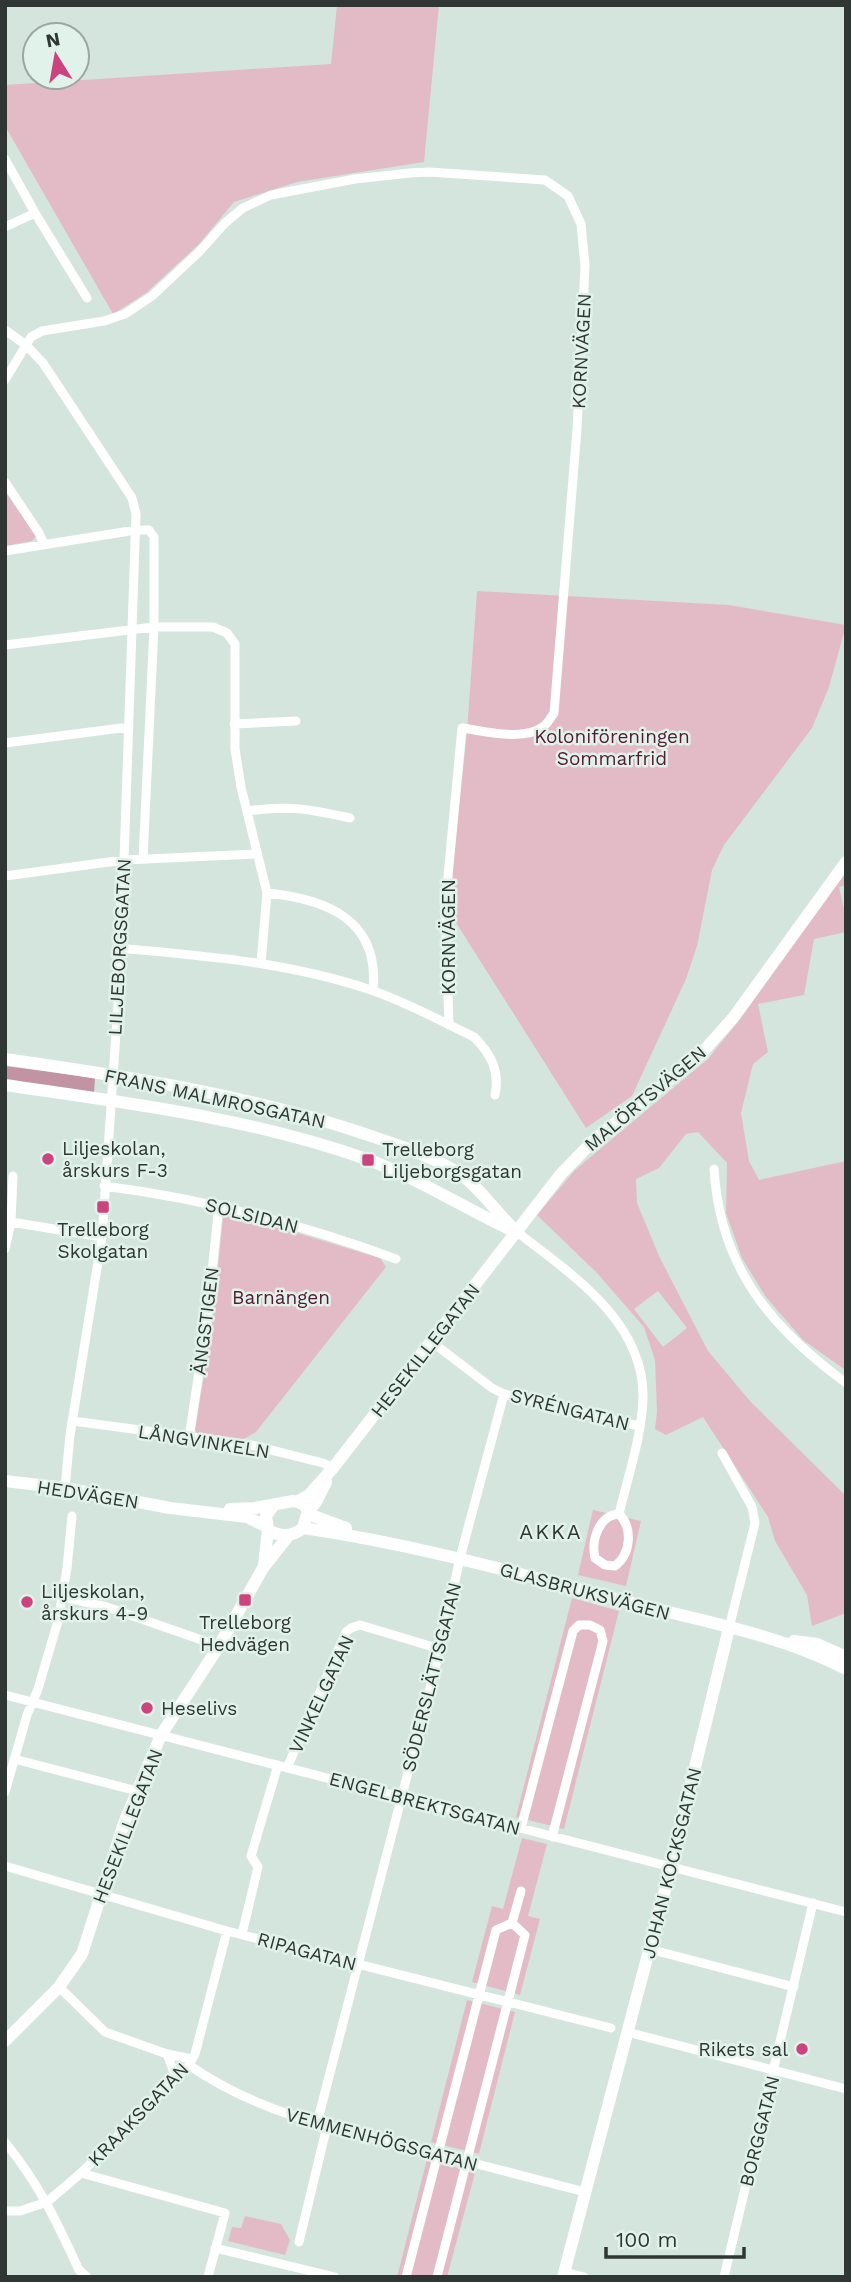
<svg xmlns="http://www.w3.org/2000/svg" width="851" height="2282" font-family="'Work Sans',sans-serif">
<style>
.green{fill:#e3bbc7;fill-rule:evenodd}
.forest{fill:#c293a2}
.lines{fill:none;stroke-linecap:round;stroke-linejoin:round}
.street{stroke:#fff;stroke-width:9}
.secondary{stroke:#fff;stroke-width:12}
.poi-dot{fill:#cc437d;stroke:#e1f2eb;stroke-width:2.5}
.labels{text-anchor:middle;stroke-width:5;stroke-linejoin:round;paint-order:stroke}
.street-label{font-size:19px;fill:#303634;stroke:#e1f2eb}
.park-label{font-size:19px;fill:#551a32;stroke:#e1f2eb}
.poi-label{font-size:19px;fill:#303634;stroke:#e1f2eb;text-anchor:start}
.neighbourhood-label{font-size:21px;letter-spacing:2px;fill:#303634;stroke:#e1f2eb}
</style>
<rect width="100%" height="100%" fill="#d4e5de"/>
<!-- green -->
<path class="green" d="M337 5H439L424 162 297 182 234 202 199 244 146 293 113 314 5 126V85L331 64Z
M5 491 36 536 32 541 5 546Z
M477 591 729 605 846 625 829 687 812 728 724 845 712 870 697 946 686 979 632 1096 586 1128 448 910 467 732Z
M846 872V885L839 887 846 918V932L814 939 804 995 758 1004 768 1052 753 1064 741 1113 749 1161 759 1180 846 1161V1369H844L803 1340 766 1297 742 1258 726 1213 727 1163 698 1132 686 1134 659 1168 636 1179 637 1203 659 1256 708 1351 750 1401 846 1496V1613L812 1626 807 1595 775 1541 768 1517 703 1417 666 1435 655 1429 657 1412 655 1360 644 1327 597 1273 537 1215 575 1170 708 1059 740 1019ZM658 1291 687 1328 663 1347 634 1309Z
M227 1212 380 1258 386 1267 256 1432 240 1441 198 1435 195 1430 212 1325 223 1218Z
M593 1510 641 1521 626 1586 578 1575Z
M572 1598 619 1611 564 1829 516 1817Z
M522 1838 547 1844 528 1916 540 1919 520 1995 472 1982 492 1906 503 1909Z
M467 2000 515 2012 479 2154 431 2142Z
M427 2159 475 2173 447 2277H397Z
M245 2216 281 2224 290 2240 285 2255 228 2241 232 2227 241 2228Z"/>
<!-- forest -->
<path class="forest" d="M5 1066 95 1078 94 1093 5 1081Z"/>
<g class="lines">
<!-- street -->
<path class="street" d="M5 159 35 213 5 227
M35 213 87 298
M5 330 26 345 43 363 132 498 136 514 124 860 118 948V971L121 986 118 1004 102 1237 70 1435 65 1488
M5 380 31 337 42 331 104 321 125 314 152 296 199 252 225 223 243 208 271 195 355 179 410 173 429 172 545 180 568 196 581 224 585 266 577 429 554 713C551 717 548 723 544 726 524 742 485 731 462 728L445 908 449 1025
M5 482 39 533 44 544
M5 551 136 530H149L154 537V627L143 859
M5 645 154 627H213L227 633 235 644V749L241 787 267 893 261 963
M234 724 296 721
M5 743 129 727
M247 811C290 805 309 809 350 818
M5 876 124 860 257 854
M267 893C327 899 380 920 373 990
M118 948C205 956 288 962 371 990 406 1002 441 1021 474 1037 491 1054 500 1071 495 1095
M714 1169C720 1267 770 1327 846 1383
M104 1186C205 1199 301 1224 396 1259
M11 1222 102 1237
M517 1232C571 1274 644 1321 643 1397 642 1436 628 1476 619 1514
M5 1249 11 1222 13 1176
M432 1342 492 1388 504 1394 639 1426
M73 1421 251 1445 323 1463 333 1468
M189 1438 207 1319 219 1205
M722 1453 752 1507 755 1523 729 1628
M619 1514C633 1528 631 1554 615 1566L605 1565 595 1558C591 1540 599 1515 619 1514Z
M63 1597 107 1607 219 1646
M5 1695 846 1912
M14 1759 137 1791
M287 1768 346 1632 351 1628 360 1625 440 1649
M5 1792 27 1715 38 1689 58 1621 67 1568 72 1516
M521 1828 573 1631 579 1625H590L600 1630 603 1641 552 1837
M5 1866 227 1931 611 2028
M512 1923 521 1891
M242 1934 258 1867 251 1856 278 1765
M649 1949 794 1987
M59 1987 105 2032 167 2054 192 2059
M627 2032 846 2089
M167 2054 176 2078
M189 2065C256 2112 330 2127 408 2146 467 2161 526 2177 585 2192
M317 2123 440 1649 460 1558 504 1394
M5 2142C39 2184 57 2222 79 2270L87 2277
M81 2173 225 2213 208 2277
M5 2211H20L47 2202 81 2173 189 2065 195 2054 227 1931
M299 2242 327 2126
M215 2248 335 2277
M564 2272 584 2277
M406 2277 496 1930 512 1923 525 1935 437 2277
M724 2277 813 1903"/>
<!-- secondary -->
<path class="secondary" d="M5 1059C124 1076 244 1094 359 1132 391 1143 428 1154 457 1172 480 1187 497 1214 517 1232
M5 1085C127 1103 252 1118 369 1160 417 1178 461 1206 507 1228
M5 1481 65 1488 170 1508 247 1517 267 1527
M297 1502 309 1495 333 1468 561 1174 595 1139 699 1056 733 1018 846 862
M230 1509 255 1508 293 1501C300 1502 305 1504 308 1511L303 1528C292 1537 280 1537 268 1530L266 1516 274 1505
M308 1511 316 1502 326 1482
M308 1514 346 1528
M303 1528C414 1544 520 1574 628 1602 701 1621 778 1634 846 1669
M264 1565 268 1530
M794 1641 817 1644 846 1657
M5 2041 59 1987 82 1954 124 1823 161 1735 219 1646 263 1568 289 1535
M563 2277 667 1882 729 1628"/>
</g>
<!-- markers -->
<g class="poi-dot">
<circle cx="48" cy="1159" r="7"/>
<rect x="361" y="1153" width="14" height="14" rx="3.5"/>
<rect x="96" y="1200" width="14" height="14" rx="3.5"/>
<rect x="238" y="1593" width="14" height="14" rx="3.5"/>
<circle cx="27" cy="1602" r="7"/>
<circle cx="147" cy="1708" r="7"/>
<circle cx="802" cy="2049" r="7"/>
</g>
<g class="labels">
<!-- street labels -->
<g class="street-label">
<text transform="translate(581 351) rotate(-87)" y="7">KORNVÄGEN</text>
<text transform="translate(448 937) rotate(-90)" y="7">KORNVÄGEN</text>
<text transform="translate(119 947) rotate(-87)" y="7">LILJEBORGSGATAN</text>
<text transform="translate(215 1098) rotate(12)" y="7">FRANS MALMROSGATAN</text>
<text transform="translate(645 1098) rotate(-40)" y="7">MALÖRTSVÄGEN</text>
<text transform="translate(252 1215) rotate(14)" y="7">SOLSIDAN</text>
<text transform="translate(205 1321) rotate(-83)" y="7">ÄNGSTIGEN</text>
<text transform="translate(425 1350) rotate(-52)" y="7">HESEKILLEGATAN</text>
<text transform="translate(570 1409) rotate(14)" y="7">SYRÉNGATAN</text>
<text transform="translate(204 1441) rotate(9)" y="7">LÅNGVINKELN</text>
<text transform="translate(88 1494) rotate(9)" y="7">HEDVÄGEN</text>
<text transform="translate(585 1591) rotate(15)" y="7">GLASBRUKSVÄGEN</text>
<text transform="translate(431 1677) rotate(-76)" y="7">SÖDERSLÄTTSGATAN</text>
<text transform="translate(321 1694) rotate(-65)" y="7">VINKELGATAN</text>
<text transform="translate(425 1803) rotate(15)" y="7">ENGELBREKTSGATAN</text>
<text transform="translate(127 1826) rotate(-69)" y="7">HESEKILLEGATAN</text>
<text transform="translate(671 1863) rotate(-76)" y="7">JOHAN KOCKSGATAN</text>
<text transform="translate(307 1951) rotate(15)" y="7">RIPAGATAN</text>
<text transform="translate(138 2114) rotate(-46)" y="7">KRAAKSGATAN</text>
<text transform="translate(759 2131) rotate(-76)" y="7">BORGGATAN</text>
<text transform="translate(382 2139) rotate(15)" y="7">VEMMENHÖGSGATAN</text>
</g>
<!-- park labels -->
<g class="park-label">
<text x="612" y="743">Koloniföreningen<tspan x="612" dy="22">Sommarfrid</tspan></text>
<text x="281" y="1304">Barnängen</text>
</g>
<!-- poi labels -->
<g class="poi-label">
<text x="62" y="1155">Liljeskolan,<tspan x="62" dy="22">årskurs F-3</tspan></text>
<text x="382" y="1156">Trelleborg<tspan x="382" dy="22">Liljeborgsgatan</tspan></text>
<text x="103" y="1236" text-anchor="middle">Trelleborg<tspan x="103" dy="22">Skolgatan</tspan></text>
<text x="41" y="1598">Liljeskolan,<tspan x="41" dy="22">årskurs 4-9</tspan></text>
<text x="245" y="1629" text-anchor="middle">Trelleborg<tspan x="245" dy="22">Hedvägen</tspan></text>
<text x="161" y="1715">Heselivs</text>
<text x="788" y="2056" text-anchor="end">Rikets sal</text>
</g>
<!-- neighbourhood labels -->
<g class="neighbourhood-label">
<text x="551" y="1539">AKKA</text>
</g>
</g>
<!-- border -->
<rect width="851" height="2282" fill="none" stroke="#303634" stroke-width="14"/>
<!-- north arrow -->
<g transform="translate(56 56) rotate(349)"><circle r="33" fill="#e1f2eb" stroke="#9aa7a2" stroke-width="2"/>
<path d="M0-5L12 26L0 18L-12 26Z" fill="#cc437d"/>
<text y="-10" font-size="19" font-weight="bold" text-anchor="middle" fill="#303634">N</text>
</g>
<!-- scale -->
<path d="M606 2247v10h138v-10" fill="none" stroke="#303634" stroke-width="3.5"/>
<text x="616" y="2247" font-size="21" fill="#303634" stroke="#e1f2eb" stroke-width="5" paint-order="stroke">100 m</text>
</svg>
